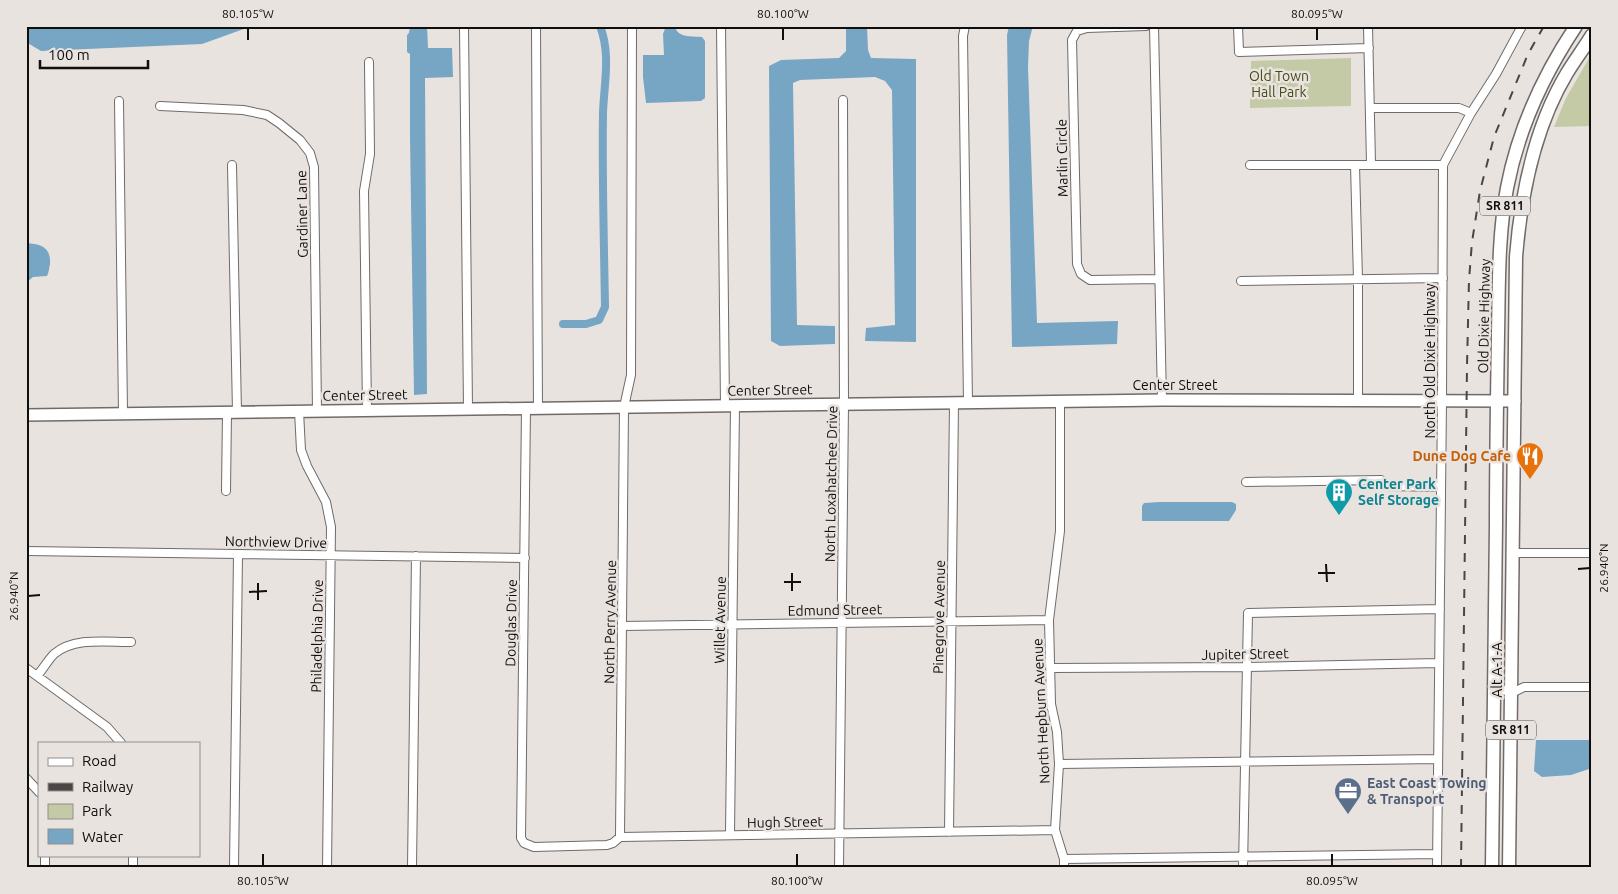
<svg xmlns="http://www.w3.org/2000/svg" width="1618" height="894" font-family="Ubuntu,sans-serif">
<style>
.green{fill:#c4c9a6}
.water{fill:#77a5c4}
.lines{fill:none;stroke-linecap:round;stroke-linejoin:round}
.canal{stroke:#77a5c4;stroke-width:8}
.street-casing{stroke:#706b68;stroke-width:10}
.secondary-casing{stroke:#706b68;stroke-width:14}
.primary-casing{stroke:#706b68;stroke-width:15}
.street{stroke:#fff;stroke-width:8}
.secondary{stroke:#fff;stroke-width:11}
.primary{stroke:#fff;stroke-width:12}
.rail{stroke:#4a4645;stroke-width:2;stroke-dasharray:9 9;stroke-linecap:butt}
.ticks{fill:none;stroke:#110e0e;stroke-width:2}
.labels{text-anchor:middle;stroke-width:5;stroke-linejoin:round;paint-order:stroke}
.shield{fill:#e9e3e0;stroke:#524e4d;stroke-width:1}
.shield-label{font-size:12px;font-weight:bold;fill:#110e0e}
.park-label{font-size:14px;fill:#464c14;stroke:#e9e3e0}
.street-label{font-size:14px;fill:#110e0e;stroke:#e9e3e0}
.food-label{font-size:14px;font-weight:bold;fill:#c56008;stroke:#e9e3e0;text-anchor:end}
.culture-label{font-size:14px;font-weight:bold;fill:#0d838f;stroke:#e9e3e0;text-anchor:start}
.service-label{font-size:14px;font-weight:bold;fill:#4e5e75;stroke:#e9e3e0;text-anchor:start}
.neatline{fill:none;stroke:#110e0e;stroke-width:2}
.ticks-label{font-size:12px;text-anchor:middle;fill:#110e0e}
</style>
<rect width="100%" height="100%" fill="#e9e3e0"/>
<!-- green -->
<path class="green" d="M1592 53V126L1554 127 1566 98Z
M1351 58V106L1250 108 1251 61Z"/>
<!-- water -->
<path class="water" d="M26 26H252L202 44 41 51 26 42Z
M410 26H427L428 48H452L453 77 425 78 427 394 414 395 410 138V54L407 52V35L409 33Z
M666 26H675C677 38 692 36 702 37L705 41V98L701 101 646 103 643 77V55H664L663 34Z
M846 26H867L868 50 871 58 916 59V342L865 341 866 328 895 325 892 90 885 81 875 77 800 80 793 83 797 325 835 326V344L780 346 771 341 769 66 781 60 839 58 846 51Z
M1009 26H1033L1029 41 1028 67 1037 323 1118 321 1117 344 1012 347 1007 35Z
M26 243C41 244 51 247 50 264 49 268 49 272 47 276L33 277 26 283Z
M1160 502H1232L1236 504V510L1229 521H1142V506L1144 503Z
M1536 740H1592V768L1571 775 1542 777 1534 771Z"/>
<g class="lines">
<!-- canal -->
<path class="canal" d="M563 324H586L599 320 605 307C604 242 602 177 603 113 604 84 611 54 600 26"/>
<!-- street casing -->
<g class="street-casing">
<path id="street" d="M464 26 468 409
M536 26 538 408
M721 26 725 406
M965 26 963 36 968 403
M1146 26 1087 28 1077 31 1072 40 1077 264 1081 274 1090 280 1159 279
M1154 26 1162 400
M1238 26 1239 52 1369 48
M1368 26 1371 164
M119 101 123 413
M160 106 243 110 267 115 279 123 300 140 310 153 314 167 317 411
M1370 108H1459L1471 113
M232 165 237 412
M1250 165H1443
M1355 165 1358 280V400
M1241 281 1443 278
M1060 401V531L1049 620 1051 704 1057 732 1059 764 1055 830 1064 859V868
M526 408 521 838 524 843 534 847 607 845 613 843 620 837 1055 830
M367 410 364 191 370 154 369 62
M299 411 301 450 307 466 326 502 331 527 327 868
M1246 482 1381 480 1386 486 1441 487
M226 491 227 412
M26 551 525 558
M1513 553H1592
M622 626 1049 620
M26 668 107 727 121 743
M1051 668 1247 667 1439 663
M37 676C43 669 48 660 54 654 74 637 106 642 131 642
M1494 687 1512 693 1524 687H1592
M1059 764 1438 759
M26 778 39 792
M949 832 954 403
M730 835 735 406
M620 837 624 407 631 375 632 26
M1064 859 1437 854
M45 868V855
M133 868V855
M234 868 238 554
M412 868 416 556
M839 868 844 404 843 100
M1243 868 1248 613 1440 609
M1437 868 1442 401 1443 165 1471 113 1496 74 1522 26"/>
</g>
<!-- secondary casing -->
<g class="secondary-casing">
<path id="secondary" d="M26 415 1162 400 1515 401"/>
</g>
<!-- primary casing -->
<g class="primary-casing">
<path id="primary" d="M1492 868C1493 753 1495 638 1496 523 1496 460 1497 397 1498 334 1499 285 1498 236 1507 188 1518 130 1544 74 1576 26
M1509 868 1516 257C1521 194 1534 128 1567 73 1575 60 1584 48 1592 35"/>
</g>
<!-- street -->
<use href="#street" class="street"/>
<!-- secondary -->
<use href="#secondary" class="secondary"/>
<!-- primary -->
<use href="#primary" class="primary"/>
<!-- rail -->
<path class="rail" d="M1461 868 1467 366 1469 280 1472 242 1480 191 1494 137 1528 54 1544 26"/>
</g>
<!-- ticks -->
<path class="ticks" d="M248 28V40M783 28V40M1317 28V40M1326 564 1327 582M1578 569 1590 568M792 573V591M1318 573H1335M784 582H801M258 583V600M249 592 267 591M28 596 40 595M263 854V866M797 854V866M1332 854V866"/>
<!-- icons -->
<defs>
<g id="restaurant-pin" transform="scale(1.4375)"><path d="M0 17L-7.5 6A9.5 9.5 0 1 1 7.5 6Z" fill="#e8710a" stroke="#e9e3e0"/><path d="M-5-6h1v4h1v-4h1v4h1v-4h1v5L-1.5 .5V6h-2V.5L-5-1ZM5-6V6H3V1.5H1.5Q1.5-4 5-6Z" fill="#fff"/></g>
<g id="building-pin" transform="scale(1.4375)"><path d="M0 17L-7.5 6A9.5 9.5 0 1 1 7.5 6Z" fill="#0f9aa8" stroke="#e9e3e0"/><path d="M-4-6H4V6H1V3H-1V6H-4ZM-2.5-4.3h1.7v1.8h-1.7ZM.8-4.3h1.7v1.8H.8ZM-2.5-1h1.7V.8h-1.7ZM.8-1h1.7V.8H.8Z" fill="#fff"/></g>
<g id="office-pin" transform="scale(1.4375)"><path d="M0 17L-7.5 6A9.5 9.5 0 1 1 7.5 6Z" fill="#5c6f8a" stroke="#e9e3e0"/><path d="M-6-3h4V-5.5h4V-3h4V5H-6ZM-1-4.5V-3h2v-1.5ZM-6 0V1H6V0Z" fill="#fff"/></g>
</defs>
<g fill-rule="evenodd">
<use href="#restaurant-pin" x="1530" y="456"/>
<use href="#building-pin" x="1339" y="492"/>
<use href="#office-pin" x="1348" y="791"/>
</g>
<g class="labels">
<!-- shield labels -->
<g class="shield">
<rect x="1480" y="196.5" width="50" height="19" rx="4"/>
<rect x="1486" y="720.5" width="50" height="19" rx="4"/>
</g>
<g class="shield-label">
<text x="1505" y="210">SR 811</text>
<text x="1511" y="734">SR 811</text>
</g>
<!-- park labels -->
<g class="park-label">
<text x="1279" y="81">Old Town<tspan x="1279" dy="16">Hall Park</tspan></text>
</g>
<!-- street labels -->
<g class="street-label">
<text transform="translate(1062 158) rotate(-91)" y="5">Marlin Circle</text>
<text transform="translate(302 214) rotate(-91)" y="5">Gardiner Lane</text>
<text transform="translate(1484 316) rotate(-89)" y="5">Old Dixie Highway</text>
<text transform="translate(1430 361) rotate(-90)" y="5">North Old Dixie Highway</text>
<text x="1175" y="390">Center Street</text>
<text transform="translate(770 390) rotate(-1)" y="5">Center Street</text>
<text transform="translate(365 395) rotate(-1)" y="5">Center Street</text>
<text transform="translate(831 484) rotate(-89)" y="5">North Loxahatchee Drive</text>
<text transform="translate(276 542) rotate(1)" y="5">Northview Drive</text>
<text transform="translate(835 610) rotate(-1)" y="5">Edmund Street</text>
<text transform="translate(939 617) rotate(-89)" y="5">Pinegrove Avenue</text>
<text transform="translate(720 620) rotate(-89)" y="5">Willet Avenue</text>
<text transform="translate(610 622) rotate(-89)" y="5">North Perry Avenue</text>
<text transform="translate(511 623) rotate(-89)" y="5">Douglas Drive</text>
<text transform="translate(317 636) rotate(-89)" y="5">Philadelphia Drive</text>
<text transform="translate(1245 654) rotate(-1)" y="5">Jupiter Street</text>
<text transform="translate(1497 670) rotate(-90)" y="5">Alt A-1-A</text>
<text transform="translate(1041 711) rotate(-93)" y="5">North Hepburn Avenue</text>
<text transform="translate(785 822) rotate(-1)" y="5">Hugh Street</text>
</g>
<!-- food labels -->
<g class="food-label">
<text x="1511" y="461">Dune Dog Cafe</text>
</g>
<!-- culture labels -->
<g class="culture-label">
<text x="1358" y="489">Center Park<tspan x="1358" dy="16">Self Storage</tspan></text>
</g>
<!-- service labels -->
<g class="service-label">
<text x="1367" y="788">East Coast Towing<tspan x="1367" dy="16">&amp; Transport</tspan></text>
</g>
</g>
<!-- border -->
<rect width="1618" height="894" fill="none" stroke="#e9e3e0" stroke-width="55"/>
<!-- legend -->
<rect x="38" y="742" width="162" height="115" fill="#e9e3e0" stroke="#938e8c"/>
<rect x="48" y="758" width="25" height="8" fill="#ffffff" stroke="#938e8c"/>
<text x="82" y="766" font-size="15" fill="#110e0e">Road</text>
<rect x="48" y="783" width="25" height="8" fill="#4a4645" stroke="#938e8c"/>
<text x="82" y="792" font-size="15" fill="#110e0e">Railway</text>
<rect x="48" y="804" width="25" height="15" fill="#c4c9a6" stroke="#938e8c"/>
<text x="82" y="816" font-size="15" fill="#110e0e">Park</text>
<rect x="48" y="829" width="25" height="15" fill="#77a5c4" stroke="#938e8c"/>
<text x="82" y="842" font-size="15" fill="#110e0e">Water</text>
<!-- scale -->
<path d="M40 60v8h108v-8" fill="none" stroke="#110e0e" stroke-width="2.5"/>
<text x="48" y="60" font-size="15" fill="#110e0e" stroke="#e9e3e0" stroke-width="4" paint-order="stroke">100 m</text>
<rect x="28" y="28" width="1562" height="838" class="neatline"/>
<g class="ticks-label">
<text x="248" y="18">80.105°W</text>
<text x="783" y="18">80.100°W</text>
<text x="1317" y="18">80.095°W</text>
<text transform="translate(1604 568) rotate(-90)" y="4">26.940°N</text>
<text transform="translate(14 596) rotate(-90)" y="4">26.940°N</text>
<text x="263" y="885">80.105°W</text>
<text x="797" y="885">80.100°W</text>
<text x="1332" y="885">80.095°W</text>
</g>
</svg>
